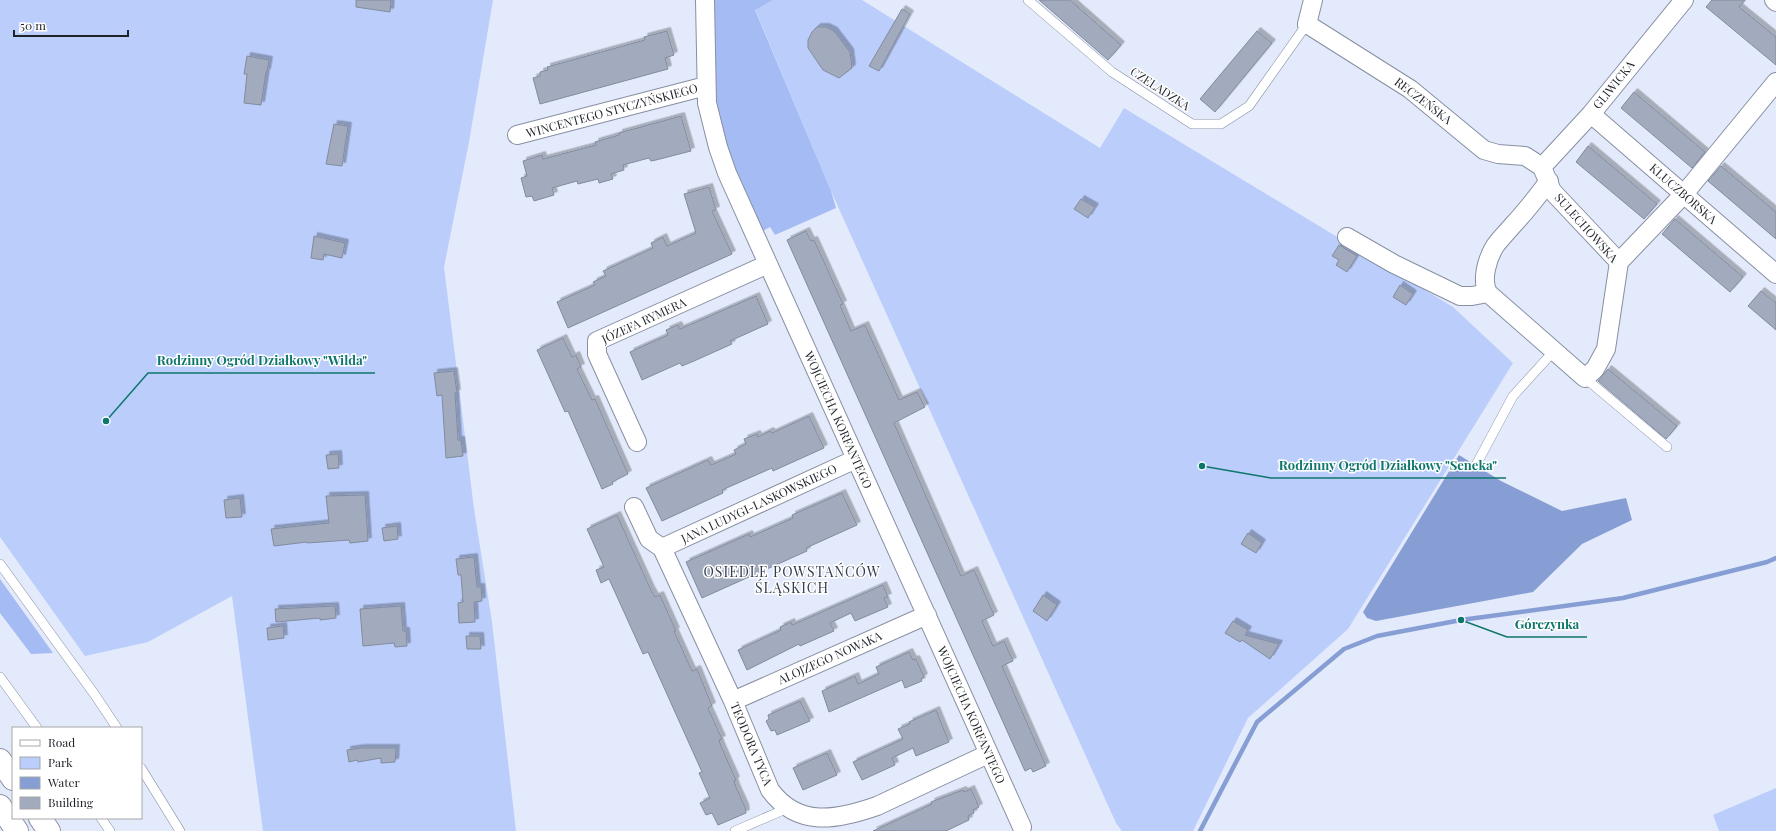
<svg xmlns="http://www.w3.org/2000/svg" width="1776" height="831" font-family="'Playfair Display',serif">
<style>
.green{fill:#bacdfb}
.forest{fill:#a4bbf4}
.water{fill:#879ed5}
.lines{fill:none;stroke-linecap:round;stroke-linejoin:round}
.stream{stroke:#879ed5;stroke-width:4.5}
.building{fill:#a2aabe;stroke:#828b9e;filter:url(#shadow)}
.lane-casing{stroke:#878fa2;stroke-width:10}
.street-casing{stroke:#878fa2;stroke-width:20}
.highway-casing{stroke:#878fa2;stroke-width:24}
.lane{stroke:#fff;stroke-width:9}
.street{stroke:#fff;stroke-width:18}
.highway{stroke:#fff;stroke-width:22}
.labels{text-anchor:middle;stroke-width:3;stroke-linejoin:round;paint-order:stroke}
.street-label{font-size:12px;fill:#1f2229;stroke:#fff}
.quarter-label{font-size:14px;letter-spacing:1px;fill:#353c4d;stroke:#fff}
.leader{fill:none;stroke:#0f766e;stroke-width:1.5}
.callout-dot{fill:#0f766e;stroke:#fff;stroke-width:1.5}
.callout-label{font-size:13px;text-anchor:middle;font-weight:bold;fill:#0f766e;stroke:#fff;stroke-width:3;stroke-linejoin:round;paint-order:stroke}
</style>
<defs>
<filter id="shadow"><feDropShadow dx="3.5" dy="-3.5" stdDeviation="0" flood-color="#0004"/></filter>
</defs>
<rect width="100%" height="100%" fill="#e3eafb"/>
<!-- green -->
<path class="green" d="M0 0H493L469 142 444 267 474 509 492 622 516 831H263L232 596 148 642 85 656 0 537Z
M773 0H862L1100 148 1124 108 1453 307 1513 363 1348 629 1248 718 1193 831H1122L1116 823 831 191 755 9Z
M1776 788V831H1719L1713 815Z"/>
<!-- forest -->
<path class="forest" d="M711 0H773L755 10 831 191 836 208 775 235 770 227 761 232 735 174 718 123 711 77Z
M0 579 53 653 31 654 0 613Z"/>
<!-- water -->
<path class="water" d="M1459 455 1501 481 1562 511 1626 498 1632 520 1582 544 1533 592 1376 621 1367 618 1363 612Z"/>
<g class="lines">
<!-- stream -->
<path class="stream" d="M1200 831 1257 722 1344 649 1377 636 1461 620 1623 598 1767 562 1776 558"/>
</g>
<!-- building -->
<path class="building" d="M356 0H391L390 12 356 7Z
M1039 0H1070L1121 45 1108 60Z
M1712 0H1745L1739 7 1776 37V65L1706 7Z
M902 9 910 14 879 71 869 66Z
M817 27H826L834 31 850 52 852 68 839 78 823 70 808 48V40L812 32Z
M667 31 674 55 665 58 668 69 540 104 533 78 540 76V72L548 70 547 67 645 40 644 37Z
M1257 31 1272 43 1215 112 1200 99Z
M247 56 269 60 267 72H266L261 105 244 103 247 74H244Z
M1634 92 1705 152 1692 168 1621 108Z
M681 116 691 151 656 160 651 161 649 158 623 165 624 170 611 174 613 179 599 183 598 179 578 184 577 181 552 188 554 195 534 201 532 196 526 197 521 178 527 176 523 161 542 155 543 159 596 145 595 142 619 135V133Z
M334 124 348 126 342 166 326 164Z
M1588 146 1657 204 1644 219 1576 162Z
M1721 166 1776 212V239L1708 181Z
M709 187 716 210 712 211 732 254 568 328 557 302 595 285 593 282 606 276 603 271 653 248 651 243 663 237 667 246 696 233 684 194Z
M1081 199 1095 207 1088 218 1074 209Z
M1675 219 1743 277 1730 292 1662 234Z
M806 231 811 241 814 240 825 264 843 304 840 305 851 331 865 325 899 400 917 392 925 407 894 423 961 576 974 570 994 615 982 621 993 646 1004 641 1013 661 1002 666 1046 766 1033 772 1031 768 1025 771 787 240Z
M314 236 345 243 342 258 324 254 323 260 311 258Z
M1339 245 1357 256 1347 272 1336 265 1339 260 1332 256Z
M1400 285 1413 294 1406 305 1393 297Z
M1761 291 1776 303V330L1748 306Z
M756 296 768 324 730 341 732 344 694 361 682 366 680 363 642 380 630 352 668 335 666 330 678 325 680 329Z
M563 338 572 357 576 355 581 367 577 369 592 400 595 399 628 474 612 482 613 484 602 489 568 411 565 412 537 350Z
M1608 369 1677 426 1666 439 1598 381Z
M454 371 457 393H455L458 440H461L463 456 446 458 442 395 437 396 434 373Z
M809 416 824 448 773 471 772 468 722 490 723 493 662 521 646 488 708 460 711 465 736 454 734 450 746 444 744 439 757 434 758 437 770 431 772 433Z
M338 454 339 468 328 469 326 455Z
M842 493 857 525 806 548 807 551 702 598 686 562 749 534 750 537 766 530 793 518 792 515Z
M365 495 368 541 350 543 349 540 307 543V542L274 546 271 529 329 523 326 496Z
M240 498 242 517 226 518 224 500Z
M617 515 651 590 655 597 660 595 676 631H674L692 671 697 669 712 706 708 708 722 739 719 740 721 746 736 780 734 781 736 787 745 807 746 813 718 825 712 813 706 815 700 803 710 798 699 773 702 772 648 652 643 654 609 579 601 583 596 570 604 567 587 529Z
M397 526 398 539 384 541 382 528Z
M1248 533 1262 543 1256 553 1241 544Z
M474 557 477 587H481L482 601 474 602 475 622 459 623 458 603 463 602 461 575H458L456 559Z
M883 585 888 597 884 598 888 607 855 621 851 613 830 623 834 631 800 646 799 644 747 670 738 650 781 630 780 627 791 622 792 625Z
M1043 595 1057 605 1047 621 1033 611Z
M335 606 336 618 320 620V618L276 622 275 609Z
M401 606 403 631H406L407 646 395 647 394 643 363 646 360 609Z
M1233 621 1248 630 1245 635 1279 644 1270 659 1242 640 1240 642 1225 633Z
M283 626 284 638 268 640 267 628Z
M466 636H480L481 649H467Z
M909 652 913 660 916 659 924 677 921 679 922 681 905 688 902 680 829 712 822 691 855 676 858 684 879 674 876 667Z
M800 701 810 721 777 735 775 730 771 731 766 721 769 719 768 715Z
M936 710 949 742 916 756 913 748 892 758 895 765 862 780 853 762 903 739 898 729 910 724 909 722Z
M361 748H396L395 762 381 763V758L358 762 357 760 349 762 347 750Z
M827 753 837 775 803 790 793 768Z
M971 789 979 807 973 810 974 813 968 816 969 820 946 831H873L932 804 931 802 963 790 964 792Z"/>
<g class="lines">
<!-- lane casing -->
<g class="lane-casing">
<path id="lane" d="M1028 0 1112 72 1192 124H1221L1249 106 1307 24
M1585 378 1667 447
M1476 465 1513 396 1554 351
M0 564 95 695 117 728
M0 677 37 728
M141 768 180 831
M101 818 110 831
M735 831 788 808"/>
</g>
<!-- street casing -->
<g class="street-casing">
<path id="street" d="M705 0 707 103 718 147 727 173 1022 827
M1313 0 1307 24 1410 89 1484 150 1498 154 1525 156 1542 167
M1774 0 1776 2
M1591 114 1776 274
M517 135 706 86
M1542 167 1552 191 1619 262 1606 349 1595 369 1585 378 1488 293C1481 280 1487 259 1495 246 1500 239 1507 232 1513 225 1526 211 1537 197 1549 181
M1542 167 1591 114 1684 0
M1347 237 1394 264 1460 296H1472L1488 293
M1619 262 1684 194 1776 82
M637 442 597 354V341L768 264
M634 507 649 539 662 548 733 701 770 790C798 828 837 820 877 806L988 754
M662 548 856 459
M733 701 927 615"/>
</g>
<!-- highway casing -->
<g class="highway-casing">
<path id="highway" d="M0 760 13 779
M0 806 17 831
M40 818 49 831"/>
</g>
<!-- lane -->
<use href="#lane" class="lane"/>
<!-- street -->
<use href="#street" class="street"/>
<!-- highway -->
<use href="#highway" class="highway"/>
</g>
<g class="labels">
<!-- street labels -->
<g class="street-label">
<text transform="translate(1614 85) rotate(-51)" y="4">GLIWICKA</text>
<text transform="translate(1160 89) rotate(33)" y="4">CZELADZKA</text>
<text transform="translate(1423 101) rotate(37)" y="4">RECZEŃSKA</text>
<text transform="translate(612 111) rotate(-15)" y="4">WINCENTEGO STYCZYŃSKIEGO</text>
<text transform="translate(1683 194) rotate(41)" y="4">KLUCZBORSKA</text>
<text transform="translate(1586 228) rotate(48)" y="4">SULECHOWSKA</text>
<text transform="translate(644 321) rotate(-25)" y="4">JÓZEFA RYMERA</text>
<text transform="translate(838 420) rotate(66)" y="4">WOJCIECHA KORFANTEGO</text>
<text transform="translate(759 504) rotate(-25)" y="4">JANA LUDYGI-LASKOWSKIEGO</text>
<text transform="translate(830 658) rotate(-24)" y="4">ALOJZEGO NOWAKA</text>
<text transform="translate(971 715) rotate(66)" y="4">WOJCIECHA KORFANTEGO</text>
<text transform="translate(751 744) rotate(67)" y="4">TEODORA TYCA</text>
</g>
<!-- quarter labels -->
<g class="quarter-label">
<text x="792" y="577">OSIEDLE POWSTAŃCÓW<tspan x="792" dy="16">ŚLĄSKICH</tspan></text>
</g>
</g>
<!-- callouts -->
<path class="leader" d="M106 421L148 373H375M1202 466L1271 478H1506M1461 620L1507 637H1587"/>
<g class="callout-dot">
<circle cx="106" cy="421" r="4"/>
<circle cx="1202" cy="466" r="4"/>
<circle cx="1461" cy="620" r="4"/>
</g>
<g class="callout-label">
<text x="262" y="365">Rodzinny Ogród Działkowy "Wilda"</text>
<text x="1388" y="470">Rodzinny Ogród Działkowy "Seneka"</text>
<text x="1547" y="629">Górczynka</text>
</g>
<!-- legend -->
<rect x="12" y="727" width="130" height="92" fill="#ffffff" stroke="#a5a7a9"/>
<rect x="20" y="740" width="20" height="6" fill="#ffffff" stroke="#a5a7a9"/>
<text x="48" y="747" font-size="12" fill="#1f2229">Road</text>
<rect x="20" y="757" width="20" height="12" fill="#bacdfb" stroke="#a5a7a9"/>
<text x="48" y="767" font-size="12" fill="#1f2229">Park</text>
<rect x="20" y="777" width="20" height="12" fill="#879ed5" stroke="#a5a7a9"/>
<text x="48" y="787" font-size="12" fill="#1f2229">Water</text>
<rect x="20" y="797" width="20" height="12" fill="#a2aabe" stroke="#a5a7a9"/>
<text x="48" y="807" font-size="12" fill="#1f2229">Building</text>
<!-- scale -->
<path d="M14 30v6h114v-6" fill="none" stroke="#1f2229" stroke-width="2"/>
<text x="20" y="30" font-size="12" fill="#1f2229" stroke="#ffffff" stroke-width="3" paint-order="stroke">50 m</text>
</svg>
